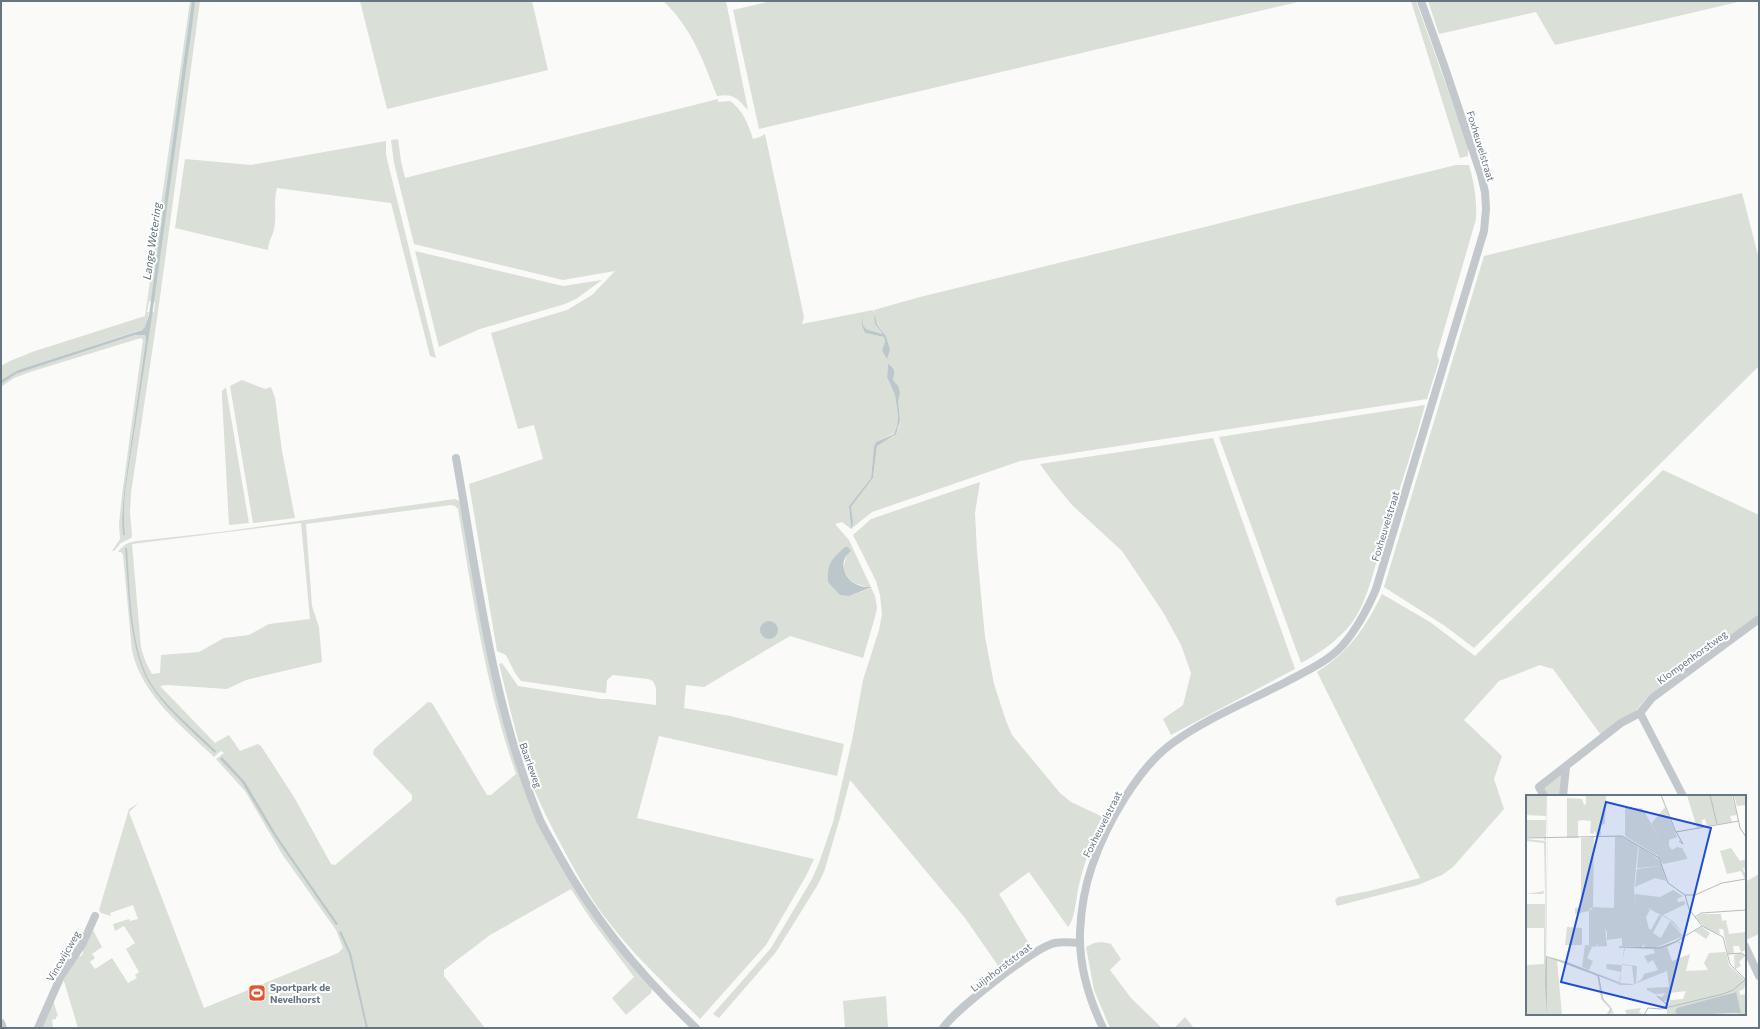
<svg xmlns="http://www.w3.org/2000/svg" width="1760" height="1029" font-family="Commissioner,sans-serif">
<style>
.green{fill:#dadfd7;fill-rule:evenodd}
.water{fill:#bbc7cb}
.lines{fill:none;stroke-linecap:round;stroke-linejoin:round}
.minor{stroke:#c3c8cc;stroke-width:8}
.labels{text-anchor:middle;stroke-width:4;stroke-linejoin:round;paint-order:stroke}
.street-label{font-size:10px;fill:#657683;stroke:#fff}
.poi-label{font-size:10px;font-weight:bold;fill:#657683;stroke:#fff;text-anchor:start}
.water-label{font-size:11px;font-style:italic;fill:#60757c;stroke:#fff}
.inset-road{fill:none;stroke:#b5bdc2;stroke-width:1}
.view{fill:#1d4ed8;fill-opacity:0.15;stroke:#1d4ed8;stroke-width:2}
.inset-edge{fill:none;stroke:#657683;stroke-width:2}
</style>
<rect width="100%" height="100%" fill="#fafaf8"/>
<!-- green -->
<path class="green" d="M190 1H200L158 312 131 493 130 512 132 536 131 538 121 543 114 551H112L120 539 119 524 122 495 141 354 143 340 141 338 30 372 14 378 1 387V384L16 374 25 371 135 335H145L146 339 124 492 122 518 125 535 124 518 125 492 152 312H154L155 302 149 301 147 312H149L146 325 144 329 18 370 1 380V366L10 361 32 352 145 316Z
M360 1H532L548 70 387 109Z
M663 1H726L748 110C737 98 734 93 717 96 703 60 692 28 663 1Z
M771 1H1302L759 129 733 10Z
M1411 1H1416L1468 146V156L1460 158Z
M1428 1H1742L1555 45 1536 12 1439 34Z
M718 99V102L730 101C743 110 748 124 753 139L760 137 765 134 804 317 802 324 873 310 875 324 883 334 866 329 863 325V314L862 326 865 333 884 337 885 342 882 350 890 349 886 336 875 320 874 310 920 297 1205 227 1248 216 1456 165H1469C1474 183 1477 199 1476 219L1437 354 1439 361 1427 399 1020 461 872 512 851 529 842 522 835 524 849 540 875 596 877 608 875 617 863 658 790 636 704 687 686 685 684 708 730 716 844 744 837 776 659 736 637 818 814 859 806 876 766 945 700 1019C666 985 629 951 601 912 590 897 581 881 572 865 558 839 543 812 532 784 518 745 509 704 499 664L502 663 518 686 601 699H608L656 705V688L653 681 648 679 613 675 607 680 606 693H604L521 681 515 673 506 655 497 651 469 484 543 459 534 425 518 429 491 333 567 310 592 295 615 271 563 280 414 244 394 163 391 140 398 139 401 161 405 178ZM888 365C896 368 895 373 893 380 902 392 897 394 898 407 900 417 902 428 893 436 888 440 882 441 877 446L873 478 851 507V528L849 506 871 478 874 446 876 442 894 433 897 426 898 416 895 395 887 377ZM842 550 847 554 843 569C850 584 857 584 871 588L849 596C822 586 825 569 842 550Z
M386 141V155L436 358 430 356 391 203 277 188C273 202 277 215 274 229 272 238 269 239 268 250L175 228 185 159 251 165Z
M1742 193 1759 259V366L1474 648 1445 626 1384 587 1484 256Z
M415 251 563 286 602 280 576 299 565 304 480 329 439 347Z
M242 380 265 389 271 387 275 398 282 451 295 518 253 523 230 386Z
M225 388H226L249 523 229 525 222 397V391Z
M1425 405C1411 455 1395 504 1379 553 1372 577 1366 604 1351 624 1337 641 1320 653 1301 663L1219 437Z
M1213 438 1295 669 1171 735 1163 719 1183 705 1191 673 1181 645 1163 612 1122 551 1072 505 1053 482 1040 464Z
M1663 470 1759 515V618L1649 695 1634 713 1601 735 1553 669 1540 665 1499 681 1464 720 1502 756 1494 779 1504 809 1453 867 1442 875 1418 885 1337 906 1335 900 1338 897 1369 891 1420 878 1317 672C1350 651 1365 628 1382 594L1430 622 1475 656Z
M980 482 975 513 977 552 985 637 994 684 1006 721 1012 735 1060 793 1071 802 1103 817C1093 838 1086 858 1080 881 1076 894 1076 918 1068 927L1029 872 999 894 1030 945 999 967 965 918 850 780 840 818 824 872 817 886 776 952 719 1018 713 1014 771 948 812 879 819 863 833 822 852 740 863 680 879 630 882 614 880 595 876 581 853 535 871 519Z
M455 499 461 502 494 684 549 838 650 986 652 990 651 993 626 1015 612 998 634 977 592 921 571 889 490 935 444 970V976L485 1028H78L63 978 76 957 81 956 83 953 82 948 93 930 102 947 92 954 95 958 90 962 95 969 112 958 128 983 137 978 135 975 139 972 126 949 135 943 124 926 115 931 113 924 129 919 130 921 138 919 133 905 110 913 111 916 101 913 99 910 129 809 139 803 129 812 204 1008 338 953 343 948 336 930 282 854 245 791 216 759 224 753 221 751 214 757C182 726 143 697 132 651L123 555 121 552H118C123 545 128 542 137 541L220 532ZM451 505 455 506 458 509C473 599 486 688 516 774L491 795H487L432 703 428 702 374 749 373 754 412 795V800L335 865 331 864 294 797 261 746 258 744 240 751 229 735 215 743 160 686 167 685 227 689 246 680 322 662 319 627 312 606 306 524ZM301 523 310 619 269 624 249 635 224 638 199 652 161 655 160 673 152 674 146 663 141 648 132 544Z
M1562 773 1560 796H1545L1541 789Z
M1759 874V934L1746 940 1745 882Z
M1102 942 1111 944 1121 959 1110 970 1131 998 1162 1028H1110L1094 990 1086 947 1094 943Z
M886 996 888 1028H845L843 1001Z
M53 1000 58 1016 56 1017V1019L52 1020 53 1028H41Z
M1185 1017 1194 1028H1174Z"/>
<!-- water -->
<path class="water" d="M192 1H195L193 19 152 316 125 492 124 518 125 535H123L122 518 124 492 146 339 145 335H135L25 371 16 374 1 384V380L18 370 142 330 145 327 149 315Z
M873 310 877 324 886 336 890 349 887 359 882 350 885 342 884 337 865 333 862 326 863 312V325L866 329 883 334 875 324Z
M888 364C896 369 895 372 893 380L898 386 900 393 898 401 900 421 896 434 877 446 873 478 851 507 853 523 851 529 849 506 871 478 874 446 876 442 894 434 897 426 898 416 895 395 887 377Z
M845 547H848L851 551C838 561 843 578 856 584 861 587 867 587 872 587L849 596 840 595 828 582C827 563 832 559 845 547Z
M125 548H127C130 589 130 651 152 685 168 709 196 731 216 751L215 753C195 734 166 709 152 687 128 652 129 590 125 548Z
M760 630a9 9 0 1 1 18 0a9 9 0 1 1-18 0Z
M222 757 245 782 277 836 338 924 336 925 275 837 241 781 220 759Z
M341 931 351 953 368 1028H366L349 954 339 932Z"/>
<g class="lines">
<!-- minor -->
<path class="minor" d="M456 458C478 581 492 704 540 820 546 833 554 845 560 857 596 922 642 977 696 1028
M1640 713 1683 796
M1544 796 1539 787 1621 723 1640 713 1652 698 1759 619
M1563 796 1566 767
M1745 946 1759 976
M1 1023 3 1028
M38 1028 61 976 83 943 95 916
M943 1028C955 1010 1035 947 1055 943 1063 941 1073 943 1080 943
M1103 1028C1089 999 1079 964 1080 932 1081 911 1085 886 1092 866 1106 825 1138 767 1174 742 1208 718 1247 702 1284 683 1304 672 1326 663 1342 646 1357 629 1367 610 1376 589L1484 231 1486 209 1485 192 1481 175 1444 65 1421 1"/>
</g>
<!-- icons -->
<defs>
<g id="stadium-square" transform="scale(0.9)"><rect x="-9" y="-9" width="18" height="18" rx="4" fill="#e4572e" stroke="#fff"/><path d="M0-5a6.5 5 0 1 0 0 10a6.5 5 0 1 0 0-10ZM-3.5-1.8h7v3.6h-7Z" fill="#fff"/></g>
</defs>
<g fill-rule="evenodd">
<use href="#stadium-square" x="257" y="993"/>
</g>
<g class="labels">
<!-- street labels -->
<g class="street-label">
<text transform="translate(1481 146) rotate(73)" y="4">Foxheuvelstraat</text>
<text transform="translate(1385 526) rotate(-73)" y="4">Foxheuvelstraat</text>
<text transform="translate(1692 657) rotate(-36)" y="4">Klompenhorstweg</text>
<text transform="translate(531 765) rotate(70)" y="4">Baarleweg</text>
<text transform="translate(1102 824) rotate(-63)" y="4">Foxheuvelstraat</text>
<text transform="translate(63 956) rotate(-60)" y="4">Vincwijcweg</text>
<text transform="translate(1001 967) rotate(-37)" y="4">Luijnhorststraat</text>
</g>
<!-- poi labels -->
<g class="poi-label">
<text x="270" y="991">Sportpark de<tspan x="270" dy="12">Nevelhorst</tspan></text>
</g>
<!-- water labels -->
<g class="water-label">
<text transform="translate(152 241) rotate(-82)" y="4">Lange Wetering</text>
</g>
</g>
<!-- overview -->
<g transform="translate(1526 795)">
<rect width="220" height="220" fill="#fafaf8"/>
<path d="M0 0H21L20 43 0 42V25H20V21L0 20ZM60 0H80L79 29 75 30V40L70 41 69 36 67 39 64 38 65 26 57 25 52 26V43H41V3L56 4 58 10 60 9ZM161 0H206L211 20 204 21 206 27 181 31 179 24 176 25V32L171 33ZM208 0H220V10L211 11ZM139 12 151 42 143 45V51L146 55 151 52 156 53 161 62 162 73 161 64 137 69 131 61 132 59 130 60 99 41V13H116L135 45 125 29ZM95 41 112 51 108 94 110 111 109 99 134 102 147 95 157 101 151 104 152 107 158 106 160 109 137 120 147 126 152 132 157 139 144 125 120 112 124 115 120 122 123 134 125 135 133 120 136 121 127 138 135 143 144 126 157 141 129 153H116L118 152 119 149 115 152 96 151V143L81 145V137L79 133 81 151H71L73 147 70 151H59L83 152H66L61 163 67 166 63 175 56 172 59 150H63V116L49 119V113L55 112V43L68 42 67 113H64L63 116 68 112 88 113 89 42ZM17 43H20V57L19 184 20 161 39 166 93 187 95 177 81 174 80 172 81 169 96 170 98 153H130L153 146 155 149 151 147 141 152 146 166 164 159 160 176 182 175 178 168 183 158 200 157 203 170 220 186 218 194 213 196 214 200 220 199V220H202L215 218 209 197 151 214 152 220H141V213L145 212 139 207 143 209 144 205 137 206 132 201 136 202 139 198 132 199 131 197V200L121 195V193L143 192 141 176 106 190H94L73 181 77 203 88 218 80 220 84 214 75 204 71 180 31 165 36 220H0V170L18 169V133H0V109H19V45ZM99 153 127 154 129 158 118 161 122 168 127 165 132 175 118 179 116 184 110 188 111 171 96 169ZM96 170 106 171 108 189 94 188ZM160 196 157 204 144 205V198ZM0 44 19 46 18 97 17 99H0L18 96V48L0 46ZM113 51 132 64 136 71 111 73ZM205 53 214 66 220 64V75L216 72 220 80 219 84 215 76 201 79 194 56ZM136 71 140 86 129 83 109 92 111 74ZM175 119H195L196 126 200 125 203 139 220 137V155L215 157 213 151H207L208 159H202L197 134H193L194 139 180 134 170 123ZM41 132 56 133V150H39ZM176 132 184 138 180 144 168 136ZM215 158 219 161 213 167 215 171 209 174 208 160ZM115 213 113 217 117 220H101L99 215Z" fill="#dadfd7" fill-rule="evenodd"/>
<path d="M22 0 20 161 40 167 93 188 73 181 77 203 78 205 84 211 86 214 85 215 82 220 85 213 77 205 76 203 72 181 21 162V220L19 189ZM210 197 215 218 152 220 149 217 151 213 162 210Z" fill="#bbc7cb"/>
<path class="inset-road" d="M135 0 149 35 157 49 153 46M184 0 191 29M207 0 214 33 220 42M150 37 213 26M0 43 96 41 133 63 142 88 159 100H169L196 88 220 84M159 100 163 114 176 131 197 142 204 169 220 185M169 122 175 118 220 115M93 152 133 153 149 147 176 131M202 159 216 158 220 162M131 201 144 212M118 220 122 213 135 214 197 199 207 195 220 184"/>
<path class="view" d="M80 7 185 33 140 213 35 187Z"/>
<rect width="220" height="220" class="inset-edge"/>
</g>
<!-- border -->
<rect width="1760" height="1029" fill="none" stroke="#657683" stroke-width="4"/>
</svg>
